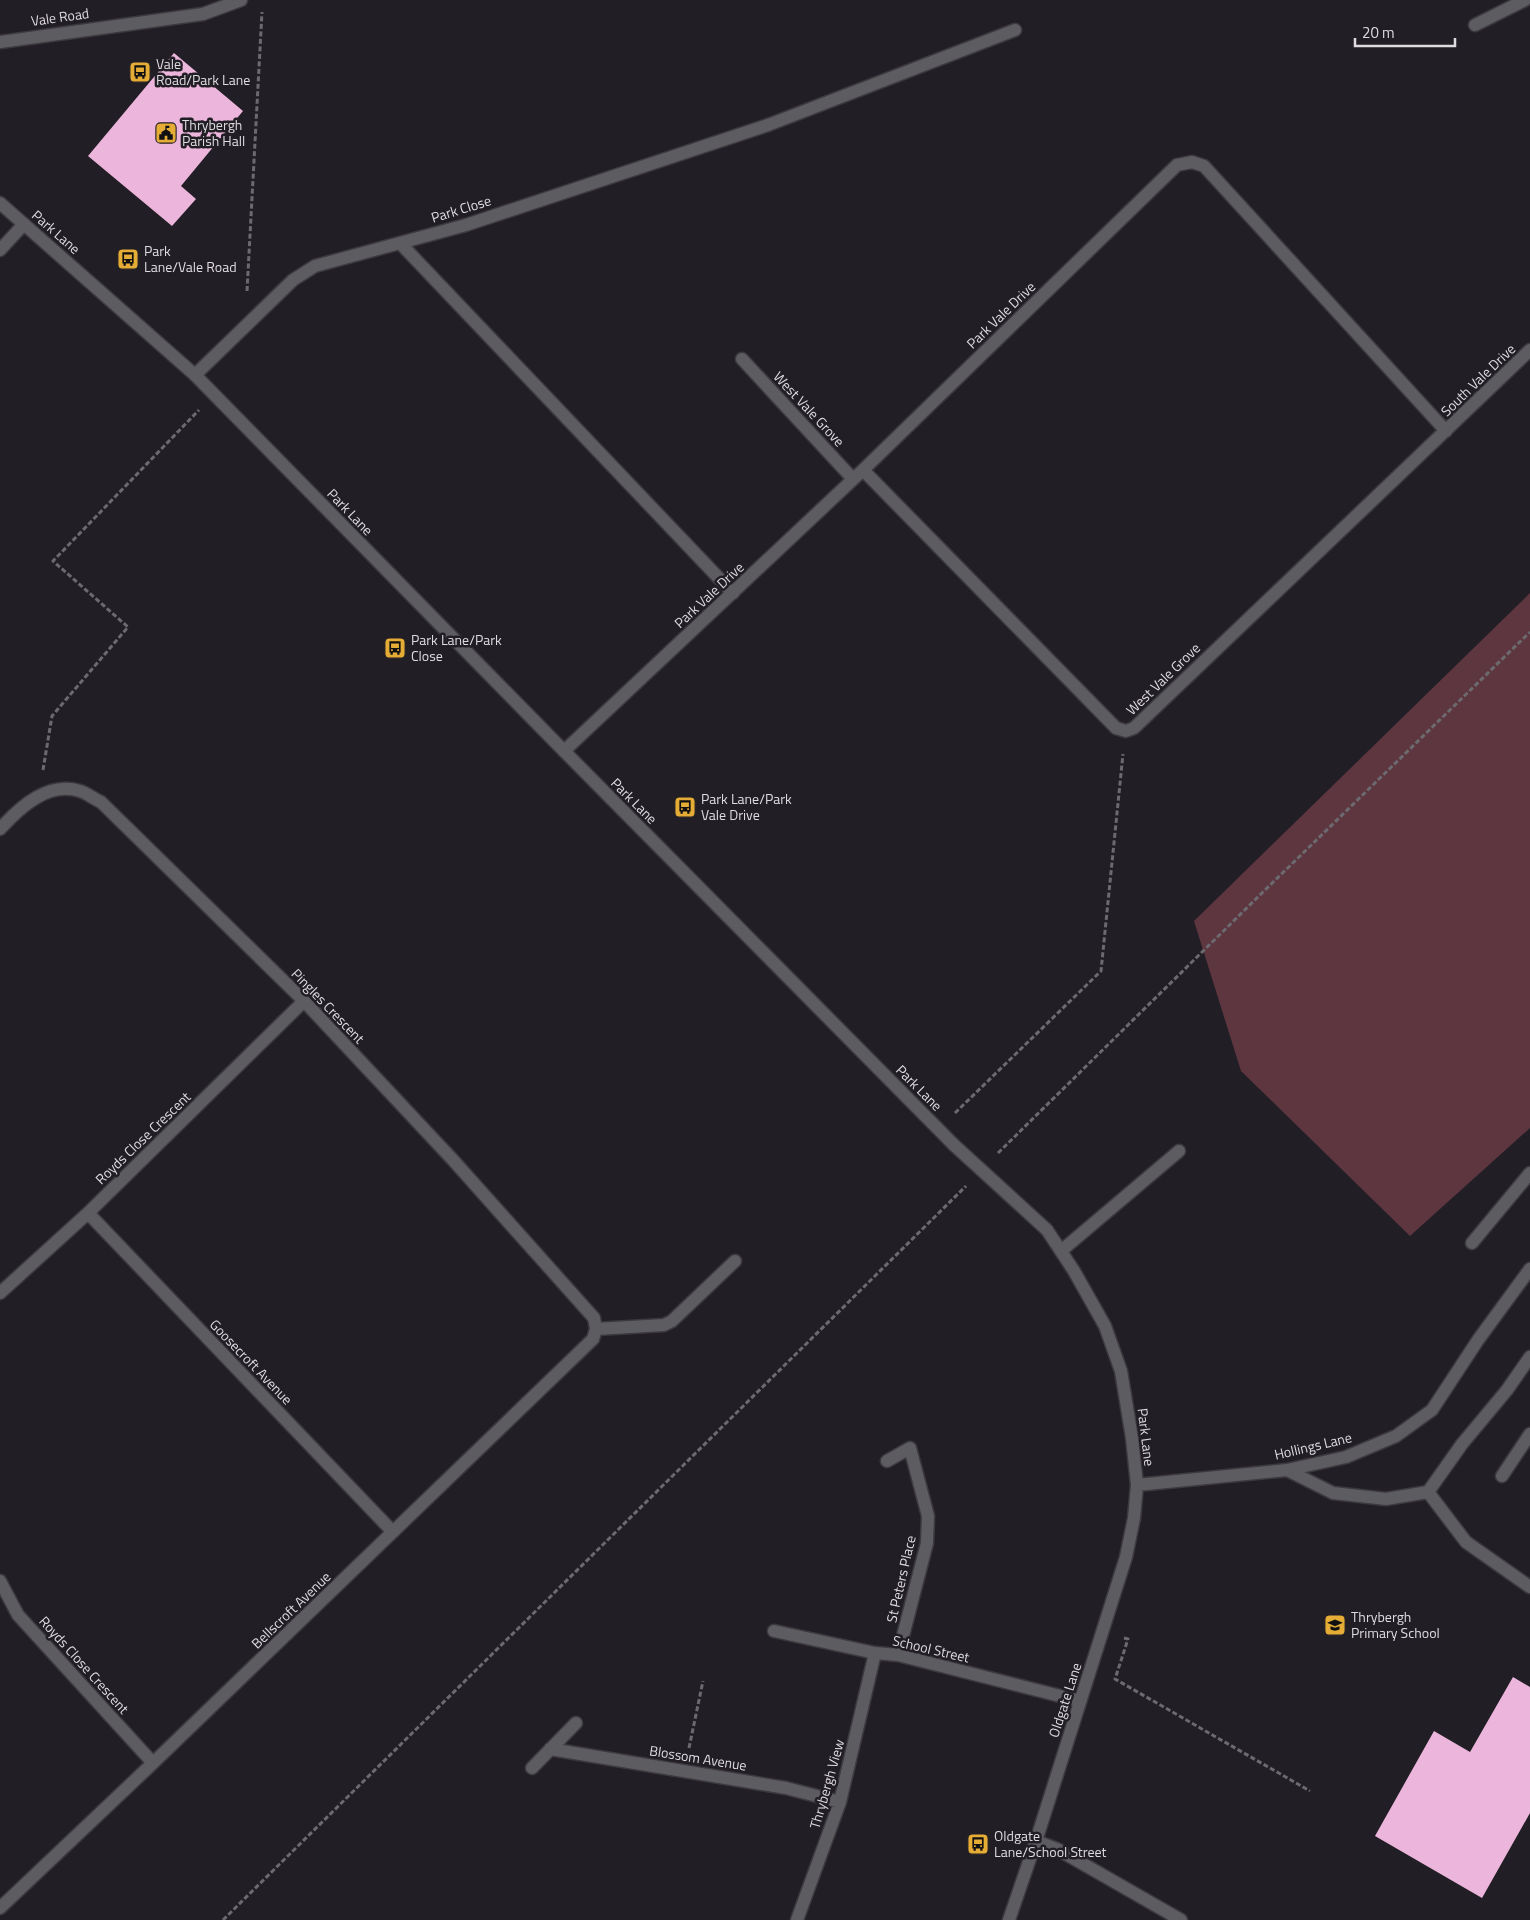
<svg xmlns="http://www.w3.org/2000/svg" width="1530" height="1920" font-family="'Titillium Web',sans-serif">
<style>
.green{fill:#5d3640}
.building{fill:#ecb5db}
.lines{fill:none;stroke-linecap:round;stroke-linejoin:round}
.service-casing{stroke:#3c393f;stroke-width:15}
.minor-casing{stroke:#3c393f;stroke-width:15}
.tertiary-casing{stroke:#3c393f;stroke-width:15}
.path{stroke:#6d6a6f;stroke-width:3;stroke-dasharray:5 2.5;stroke-linecap:butt}
.service{stroke:#5d5d61;stroke-width:12}
.minor{stroke:#5d5d61;stroke-width:12}
.tertiary{stroke:#5d5d61;stroke-width:12}
.tertiary-bridge-casing{stroke:#3c393f;stroke-width:15;stroke-linecap:butt}
.tertiary-bridge{stroke:#5d5d61;stroke-width:12}
.labels{text-anchor:middle;stroke-width:5;stroke-linejoin:round;paint-order:stroke}
.street-label{font-size:14px;fill:#dfdce0;stroke:#221e25}
.poi-label{font-size:14px;fill:#dfdce0;stroke:#221e25;text-anchor:start}
</style>
<rect width="100%" height="100%" fill="#221e25"/>
<!-- green -->
<path class="green" d="M1530 593V1128L1410 1236 1241 1071 1194 921Z"/>
<!-- building -->
<path class="building" d="M174 53 243 111 181 186 196 199 172 226 88 156Z
M1513 1677 1530 1687V1813L1482 1898 1375 1836 1434 1731 1470 1752Z"/>
<g class="lines">
<!-- service casing -->
<g class="service-casing">
<path id="service" d="M1475 25 1525 0
M768 125 1015 30
M400 243 733 593
M1472 1243 1530 1173
M1061 1251 1179 1151
M596 1329 664 1325 672 1321 735 1261
M1287 1470 1333 1493 1386 1499 1428 1492 1462 1444 1507 1390 1530 1357
M1502 1476 1530 1434
M1428 1492 1466 1542 1530 1587"/>
</g>
<!-- minor casing -->
<g class="minor-casing">
<path id="minor" d="M0 250 24 224
M742 359 853 479
M195 375 293 280 315 266 466 225 768 125
M863 470 1116 728 1126 731 1134 728 1530 350
M564 751 863 470 1177 165 1192 162 1204 166 1446 431
M0 829C20 807 48 781 80 791 87 793 94 799 101 802L304 1001 453 1160 594 1318 596 1329 593 1339 153 1763 0 1908
M88 1213 393 1532
M0 1293 88 1213 304 1001
M887 1461 910 1448 928 1516 927 1543 898 1655
M0 1581 18 1615 153 1763
M774 1631 875 1653 898 1655 1080 1701
M550 1749 786 1788 840 1802
M532 1768 576 1723
M1036 1841 1057 1849 1181 1920
M797 1920 840 1802 875 1653"/>
</g>
<!-- tertiary casing -->
<g class="tertiary-casing">
<path id="tertiary" d="M0 42 203 14 241 0
M0 203 195 375 564 751 954 1145
M1137 1485 1287 1470 1346 1457 1396 1436 1432 1410 1478 1340 1530 1269
M1009 1920 1036 1841 1126 1557 1134 1518 1137 1485 1132 1438 1121 1371 1105 1326 1074 1271 1047 1230"/>
</g>
<!-- path -->
<path class="path" d="M247 291 262 12
M43 770 52 716 128 627 53 561 199 410
M955 1113 1101 971 1123 754
M998 1153 1262 893 1530 632
M1124 1638 1128 1639 1115 1679 1310 1791
M689 1748 703 1681
M223 1920 966 1186"/>
<!-- service -->
<use href="#service" class="service"/>
<!-- minor -->
<use href="#minor" class="minor"/>
<!-- tertiary -->
<use href="#tertiary" class="tertiary"/>
<!-- tertiary-bridge casing -->
<g class="tertiary-bridge-casing">
<path id="tertiary-bridge" d="M954 1145 1047 1230"/>
</g>
<!-- tertiary-bridge -->
<use href="#tertiary-bridge" class="tertiary-bridge"/>
</g>
<!-- icons -->
<defs>
<g id="bus-square" transform="scale(1.125)"><rect x="-9" y="-9" width="18" height="18" rx="4" fill="#e5ad36" stroke="#221e25"/><path d="M-5-6H5V4H4V6H2V4H-2V6H-4V4H-5ZM-3.5-4V0h7V-4ZM-3.5 1.2v1.5H-2V1.2ZM2 1.2v1.5H3.5V1.2Z" fill="#111"/></g>
<g id="civic-square" transform="scale(1.125)"><rect x="-9" y="-9" width="18" height="18" rx="4" fill="#e5ad36" stroke="#221e25"/><path d="M-.6-6.5H3V-4.5H.6V-3L4-1V1h2V6H-6V1h2V-1L-.6-3ZM-1.2 2.5V6h2.4V2.5Z" fill="#111"/></g>
<g id="school-square" transform="scale(1.125)"><rect x="-9" y="-9" width="18" height="18" rx="4" fill="#e5ad36" stroke="#221e25"/><path d="M0-5L7-2L0 1L-7-2ZM-4 1L0 2.5L4 1V4Q0 6-4 4Z" fill="#111"/></g>
</defs>
<g fill-rule="evenodd">
<use href="#bus-square" x="140" y="72"/>
<use href="#civic-square" x="166" y="133"/>
<use href="#bus-square" x="128" y="259"/>
<use href="#bus-square" x="395" y="648"/>
<use href="#bus-square" x="685" y="807"/>
<use href="#school-square" x="1335" y="1625"/>
<use href="#bus-square" x="978" y="1844"/>
</g>
<g class="labels">
<!-- street labels -->
<g class="street-label">
<text transform="translate(60 17) rotate(-8)" y="5">Vale Road</text>
<text transform="translate(461 209) rotate(-17)" y="5">Park Close</text>
<text transform="translate(56 232) rotate(41)" y="5">Park Lane</text>
<text transform="translate(1001 315) rotate(-44)" y="5">Park Vale Drive</text>
<text transform="translate(1478 380) rotate(-44)" y="5">South Vale Drive</text>
<text transform="translate(809 409) rotate(47)" y="5">West Vale Grove</text>
<text transform="translate(350 512) rotate(46)" y="5">Park Lane</text>
<text transform="translate(709 595) rotate(-43)" y="5">Park Vale Drive</text>
<text transform="translate(1163 679) rotate(-44)" y="5">West Vale Grove</text>
<text transform="translate(634 801) rotate(45)" y="5">Park Lane</text>
<text transform="translate(328 1006) rotate(46)" y="5">Pingles Crescent</text>
<text transform="translate(919 1088) rotate(45)" y="5">Park Lane</text>
<text transform="translate(143 1138) rotate(-44)" y="5">Royds Close Crescent</text>
<text transform="translate(251 1362) rotate(46)" y="5">Goosecroft Avenue</text>
<text transform="translate(1146 1437) rotate(83)" y="5">Park Lane</text>
<text transform="translate(1313 1446) rotate(-13)" y="5">Hollings Lane</text>
<text transform="translate(901 1579) rotate(-77)" y="5">St Peters Place</text>
<text transform="translate(291 1610) rotate(-44)" y="5">Bellscroft Avenue</text>
<text transform="translate(931 1649) rotate(13)" y="5">School Street</text>
<text transform="translate(84 1665) rotate(48)" y="5">Royds Close Crescent</text>
<text transform="translate(1065 1700) rotate(-72)" y="5">Oldgate Lane</text>
<text transform="translate(698 1758) rotate(9)" y="5">Blossom Avenue</text>
<text transform="translate(827 1784) rotate(-74)" y="5">Thrybergh View</text>
</g>
<!-- poi labels -->
<g class="poi-label">
<text x="156" y="69">Vale<tspan x="156" dy="16">Road/Park Lane</tspan></text>
<text x="182" y="130">Thrybergh<tspan x="182" dy="16">Parish Hall</tspan></text>
<text x="144" y="256">Park<tspan x="144" dy="16">Lane/Vale Road</tspan></text>
<text x="411" y="645">Park Lane/Park<tspan x="411" dy="16">Close</tspan></text>
<text x="701" y="804">Park Lane/Park<tspan x="701" dy="16">Vale Drive</tspan></text>
<text x="1351" y="1622">Thrybergh<tspan x="1351" dy="16">Primary School</tspan></text>
<text x="994" y="1841">Oldgate<tspan x="994" dy="16">Lane/School Street</tspan></text>
</g>
</g>
<!-- scale -->
<path d="M1355 38v8h100v-8" fill="none" stroke="#dfdce0" stroke-width="2.5"/>
<text x="1362" y="38" font-size="15" fill="#dfdce0" stroke="#221e25" stroke-width="4" paint-order="stroke">20 m</text>
</svg>
